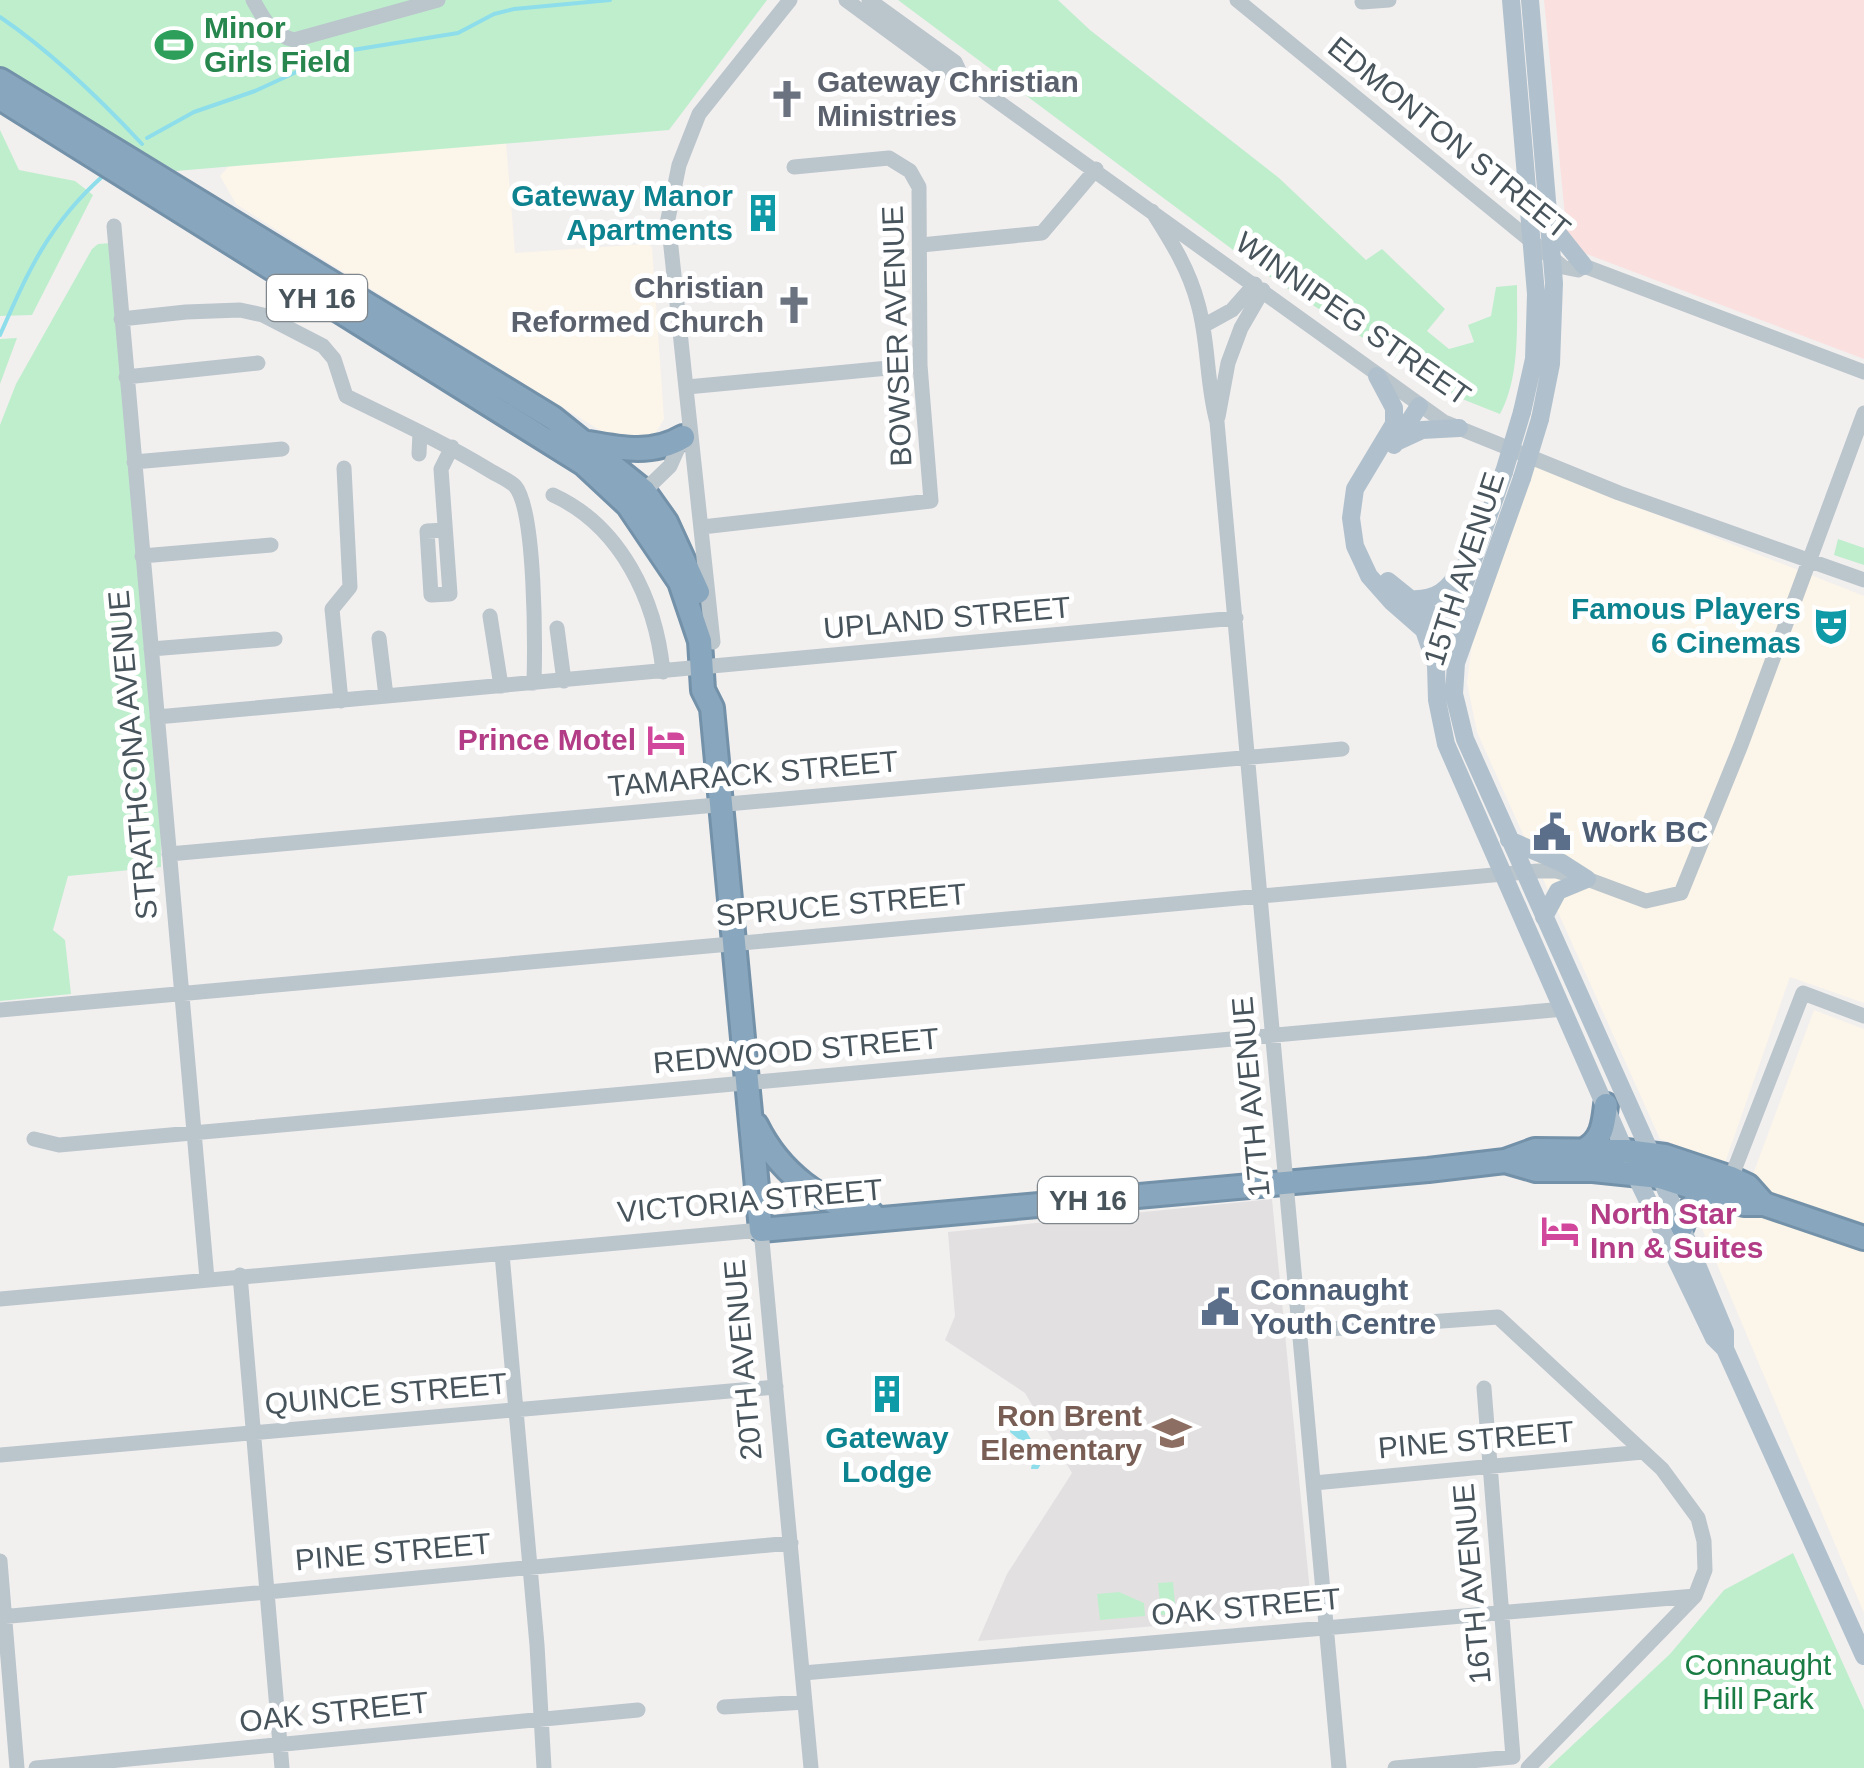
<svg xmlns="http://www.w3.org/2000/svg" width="1864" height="1768" font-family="Helvetica,sans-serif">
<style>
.commercial{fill:#fcf5e9}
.education{fill:#e3e0e1}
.medical{fill:#fae1e0}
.green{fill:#bfeecd}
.water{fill:#8ddeea}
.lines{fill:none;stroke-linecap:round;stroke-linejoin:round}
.stream{stroke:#8ddeea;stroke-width:4}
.highway-casing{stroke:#7391a8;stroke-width:28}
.minor{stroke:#bbc5cc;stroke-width:15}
.major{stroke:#b0c1cd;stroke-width:18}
.highway{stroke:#88a6bd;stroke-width:22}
.major-bridge{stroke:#b0c1cd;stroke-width:18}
.labels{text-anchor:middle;stroke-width:10;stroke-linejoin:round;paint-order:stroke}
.shield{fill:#fff;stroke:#7f878d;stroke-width:2.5}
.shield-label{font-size:28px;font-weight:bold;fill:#48545c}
.leisure-label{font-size:30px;font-weight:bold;fill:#27864d;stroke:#fff;text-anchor:start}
.worship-label{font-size:30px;font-weight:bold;fill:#5b616d;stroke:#fff;text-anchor:start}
.street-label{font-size:30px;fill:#48545c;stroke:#fff}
.culture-label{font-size:30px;font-weight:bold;fill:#0d838f;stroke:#fff;text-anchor:end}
.hotel-label{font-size:30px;font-weight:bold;fill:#b23c85;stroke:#fff;text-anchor:end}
.service-label{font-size:30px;font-weight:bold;fill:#4e5e75;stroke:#fff;text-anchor:start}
.education-label{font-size:30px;font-weight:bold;fill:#785e54;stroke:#fff;text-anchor:end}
.park-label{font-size:30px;fill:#197c43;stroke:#fff}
</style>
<rect width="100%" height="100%" fill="#f2efef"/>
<!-- commercial -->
<path class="commercial" d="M506 142 515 253 646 244 652 247 664 419 656 433 646 440 614 439 324 260 236 204 220 176 229 166Z
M1534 466 1864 596V1003L1790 977 1725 1163 1660 1139 1477 732 1467 683 1473 635Z
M1814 1010 1864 1029V1613L1700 1224V1211L1713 1205 1739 1212Z"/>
<!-- education -->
<path class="education" d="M1272 1199 1312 1613 978 1641 1007 1574 1072 1473 1025 1393 945 1340 955 1316 948 1232Z"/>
<!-- medical -->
<path class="medical" d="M1544 0H1864V359L1568 247Z"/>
<!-- green -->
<path class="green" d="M0 0H767L669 130 176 171 0 67Z
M898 0H1058L1090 30 1279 178 1366 260 1382 249 1445 309 1427 331 1449 349 1474 342 1468 325 1491 316 1496 287 1517 285C1517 326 1520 378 1500 414L1447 393 1264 273Z
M0 130 19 170 75 181 93 195 32 315 0 316Z
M112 243 160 722 161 867 68 876 53 930 65 940 71 994 0 1001V425L16 384 92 249 98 244Z
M17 338 0 384V339Z
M1838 539 1864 548V565L1834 555Z
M1793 1553 1864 1710V1768H1548L1670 1654 1724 1590Z
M1173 1582 1176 1614 1161 1615 1158 1583Z
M1119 1592 1144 1603 1145 1616 1100 1620 1097 1594Z"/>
<!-- water -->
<path class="water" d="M1015 1424 1023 1426 1038 1451 1041 1464 1038 1469H1031L1034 1452 1010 1432 1011 1425Z"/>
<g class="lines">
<!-- stream -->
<path class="stream" d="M0 17C53 53 100 99 142 144
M147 138 194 112 255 91 340 52 458 33 494 14 514 9 610 0
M0 335C29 269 49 224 104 175"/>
<!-- highway casing -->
<g class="highway-casing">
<path id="highway" d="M0 80 553 418 644 491 666 522 698 592
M0 98 584 464 628 505 680 582 700 641 703 690 712 708 761 1230 1428 1170 1505 1161 1535 1150 1626 1151 1665 1156 1731 1178 1748 1186 1764 1204
M589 443C622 449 653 455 683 437
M756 1125C779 1172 821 1205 872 1214
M1584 1150C1602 1141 1604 1124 1606 1105
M1505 1161 1536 1170H1593L1660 1177 1744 1204H1764L1864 1238
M1682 1226C1688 1209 1694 1201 1710 1193"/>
</g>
<!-- minor -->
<path class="minor" d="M253 0C264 20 271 34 294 40L438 0
M846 0 944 72 961 75 1444 422 1619 493 1864 580
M869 0 955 62 961 75
M1237 0 1563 267 1578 270 1584 266 1864 372
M1362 2 1389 0
M1152 211C1171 241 1189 269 1198 304 1209 342 1206 383 1217 422L1339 1768
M114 226 207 1279
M921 245 1042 233 1096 169
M121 319 186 312 240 310 263 315 323 346 334 359 346 396C395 420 443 442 489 470 497 475 509 480 515 486 536 510 535 648 534 683
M1203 326 1232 310 1255 284
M126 377 258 363
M687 387 920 365
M1218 417 1228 363 1241 328 1263 290
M419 454 420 432
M134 462 282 449
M553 495C621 526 656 600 663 672
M637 498 670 466 683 437
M702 527 931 501 920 365 919 187 910 171 889 158 794 167
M445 530 427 531 431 595 450 594 441 469 452 447
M142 556 271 545
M490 616 501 686
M557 628 564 681
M379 638 386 696
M713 642 668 219 679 165 699 114 790 0
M151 649 275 639
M341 701 332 609 350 587 344 468
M157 717 1236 618
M169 854 1342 749
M0 1010 1538 871H1556L1587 879 1646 901 1681 893 1741 745 1864 413
M34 1139 59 1145 1564 1009
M1731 1178 1803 993 1864 1016
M502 1254 537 1645 544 1768
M240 1275 282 1768
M0 1299 761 1230 811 1768
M1301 1331 1498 1317 1662 1469 1698 1518 1704 1541 1705 1570 1695 1596 1528 1768
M1484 1388 1513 1757
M0 1455 776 1387
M1314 1483 1643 1452
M0 1561 17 1768
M0 1617 791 1543
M803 1673 1695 1596
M724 1707 805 1702
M36 1768 638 1710
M1395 1768 1513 1757"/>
<!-- major -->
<path class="major" d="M1511 0 1536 294 1534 359 1522 412
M1530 0 1554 283 1551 364 1540 419
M1549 222 1584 266
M1377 376 1394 408V424L1355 489 1351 518 1355 546 1369 576 1392 602 1424 630 1436 665
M1396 442 1422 430 1459 428
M1394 445 1419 406
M1504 472 1436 665 1437 700 1446 744 1635 1174 1714 1338 1725 1349 1864 1656
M1522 478 1456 663 1454 694 1465 739 1651 1154 1725 1332V1349
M1388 581 1424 610 1457 628
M1409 599C1437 601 1448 590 1463 567
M1509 840 1562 863 1587 879
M1544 917 1558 891 1587 879"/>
<!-- highway -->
<use href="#highway" class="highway"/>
<!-- major-bridge -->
<path class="major-bridge" d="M1504 472 1522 412
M1522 478 1540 419"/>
</g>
<!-- icons -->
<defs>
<g id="stadium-bare" transform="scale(3)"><path d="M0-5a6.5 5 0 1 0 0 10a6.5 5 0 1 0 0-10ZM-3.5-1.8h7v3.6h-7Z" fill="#2e9e5b" stroke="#fff" stroke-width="2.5" paint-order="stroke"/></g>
<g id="church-bare" transform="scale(3)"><path d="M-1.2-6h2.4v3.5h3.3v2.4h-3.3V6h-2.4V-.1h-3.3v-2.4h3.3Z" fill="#6b7280" stroke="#fff" stroke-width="2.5" paint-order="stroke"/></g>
<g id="building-bare" transform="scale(3)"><path d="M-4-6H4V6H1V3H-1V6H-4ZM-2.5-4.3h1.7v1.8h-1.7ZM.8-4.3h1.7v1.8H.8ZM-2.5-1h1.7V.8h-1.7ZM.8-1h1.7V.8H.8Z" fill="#0f9aa8" stroke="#fff" stroke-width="2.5" paint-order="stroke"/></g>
<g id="theatre-bare" transform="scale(3)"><path d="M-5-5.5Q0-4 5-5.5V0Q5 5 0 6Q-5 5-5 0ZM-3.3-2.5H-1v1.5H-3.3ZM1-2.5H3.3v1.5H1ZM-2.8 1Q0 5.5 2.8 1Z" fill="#0f9aa8" stroke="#fff" stroke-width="2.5" paint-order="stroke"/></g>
<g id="hotel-bare" transform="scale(3)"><path d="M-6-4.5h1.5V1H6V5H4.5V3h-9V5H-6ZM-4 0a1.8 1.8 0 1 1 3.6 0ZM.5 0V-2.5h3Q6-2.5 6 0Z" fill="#d1479c" stroke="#fff" stroke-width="2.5" paint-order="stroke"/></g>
<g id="civic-bare" transform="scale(3)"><path d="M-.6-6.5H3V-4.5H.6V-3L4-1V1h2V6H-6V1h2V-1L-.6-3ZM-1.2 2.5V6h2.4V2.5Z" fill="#5c6f8a" stroke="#fff" stroke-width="2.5" paint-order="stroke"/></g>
<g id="school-bare" transform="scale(3)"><path d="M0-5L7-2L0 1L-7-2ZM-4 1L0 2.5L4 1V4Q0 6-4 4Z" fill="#8d6e63" stroke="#fff" stroke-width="2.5" paint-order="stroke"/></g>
</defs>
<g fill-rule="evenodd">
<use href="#stadium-bare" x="174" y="45"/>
<use href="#church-bare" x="787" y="99"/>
<use href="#building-bare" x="763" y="213"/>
<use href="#church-bare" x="794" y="305"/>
<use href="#theatre-bare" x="1831" y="626"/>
<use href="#hotel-bare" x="666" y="740"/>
<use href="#civic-bare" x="1552" y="832"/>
<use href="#hotel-bare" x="1560" y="1231"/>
<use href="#civic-bare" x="1220" y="1307"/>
<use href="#building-bare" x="887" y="1394"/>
<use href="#school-bare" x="1172" y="1433"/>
</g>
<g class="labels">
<!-- shield labels -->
<g class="shield">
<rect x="267" y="275" width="100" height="46" rx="8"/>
<rect x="1038" y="1177" width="100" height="46" rx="8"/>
</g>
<g class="shield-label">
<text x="317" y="308">YH 16</text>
<text x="1088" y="1210">YH 16</text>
</g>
<!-- leisure labels -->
<g class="leisure-label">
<text x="204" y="38">Minor<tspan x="204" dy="34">Girls Field</tspan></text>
</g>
<!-- worship labels -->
<g class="worship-label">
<text x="817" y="92">Gateway Christian<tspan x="817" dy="34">Ministries</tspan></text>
<text x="764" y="298" text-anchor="end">Christian<tspan x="764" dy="34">Reformed Church</tspan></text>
</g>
<!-- street labels -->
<g class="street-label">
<text transform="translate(1449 138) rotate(39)" y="10">EDMONTON STREET</text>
<text transform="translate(1353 319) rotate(35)" y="10">WINNIPEG STREET</text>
<text transform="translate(897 336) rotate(-92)" y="10">BOWSER AVENUE</text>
<text transform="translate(1464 569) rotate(-72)" y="10">15TH AVENUE</text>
<text transform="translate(947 618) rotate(-5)" y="10">UPLAND STREET</text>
<text transform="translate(133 755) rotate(-95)" y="10">STRATHCONA AVENUE</text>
<text transform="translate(753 774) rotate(-5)" y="10">TAMARACK STREET</text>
<text transform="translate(841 905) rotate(-5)" y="10">SPRUCE STREET</text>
<text transform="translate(796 1051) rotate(-5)" y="10">REDWOOD STREET</text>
<text transform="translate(1251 1097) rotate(-95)" y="10">17TH AVENUE</text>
<text transform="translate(750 1201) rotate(-5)" y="10">VICTORIA STREET</text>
<text transform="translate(743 1360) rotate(-95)" y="10">20TH AVENUE</text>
<text transform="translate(386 1394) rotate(-5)" y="10">QUINCE STREET</text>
<text transform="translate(1476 1440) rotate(-5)" y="10">PINE STREET</text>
<text transform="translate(393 1552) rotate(-5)" y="10">PINE STREET</text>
<text transform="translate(1472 1584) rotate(-95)" y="10">16TH AVENUE</text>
<text transform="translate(1246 1607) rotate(-5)" y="10">OAK STREET</text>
<text transform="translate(334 1712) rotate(-6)" y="10">OAK STREET</text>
</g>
<!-- culture labels -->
<g class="culture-label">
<text x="733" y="206">Gateway Manor<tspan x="733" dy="34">Apartments</tspan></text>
<text x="1801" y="619">Famous Players<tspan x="1801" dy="34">6 Cinemas</tspan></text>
<text x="887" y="1448" text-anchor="middle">Gateway<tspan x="887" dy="34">Lodge</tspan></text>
</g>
<!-- hotel labels -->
<g class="hotel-label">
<text x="636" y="750">Prince Motel</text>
<text x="1590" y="1224" text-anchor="start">North Star<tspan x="1590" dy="34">Inn &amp; Suites</tspan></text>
</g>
<!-- service labels -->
<g class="service-label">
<text x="1582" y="842">Work BC</text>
<text x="1250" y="1300">Connaught<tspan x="1250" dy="34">Youth Centre</tspan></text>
</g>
<!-- education labels -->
<g class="education-label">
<text x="1142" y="1426">Ron Brent<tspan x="1142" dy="34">Elementary</tspan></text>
</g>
<!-- park labels -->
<g class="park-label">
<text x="1758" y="1675">Connaught<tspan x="1758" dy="34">Hill Park</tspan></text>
</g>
</g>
</svg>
